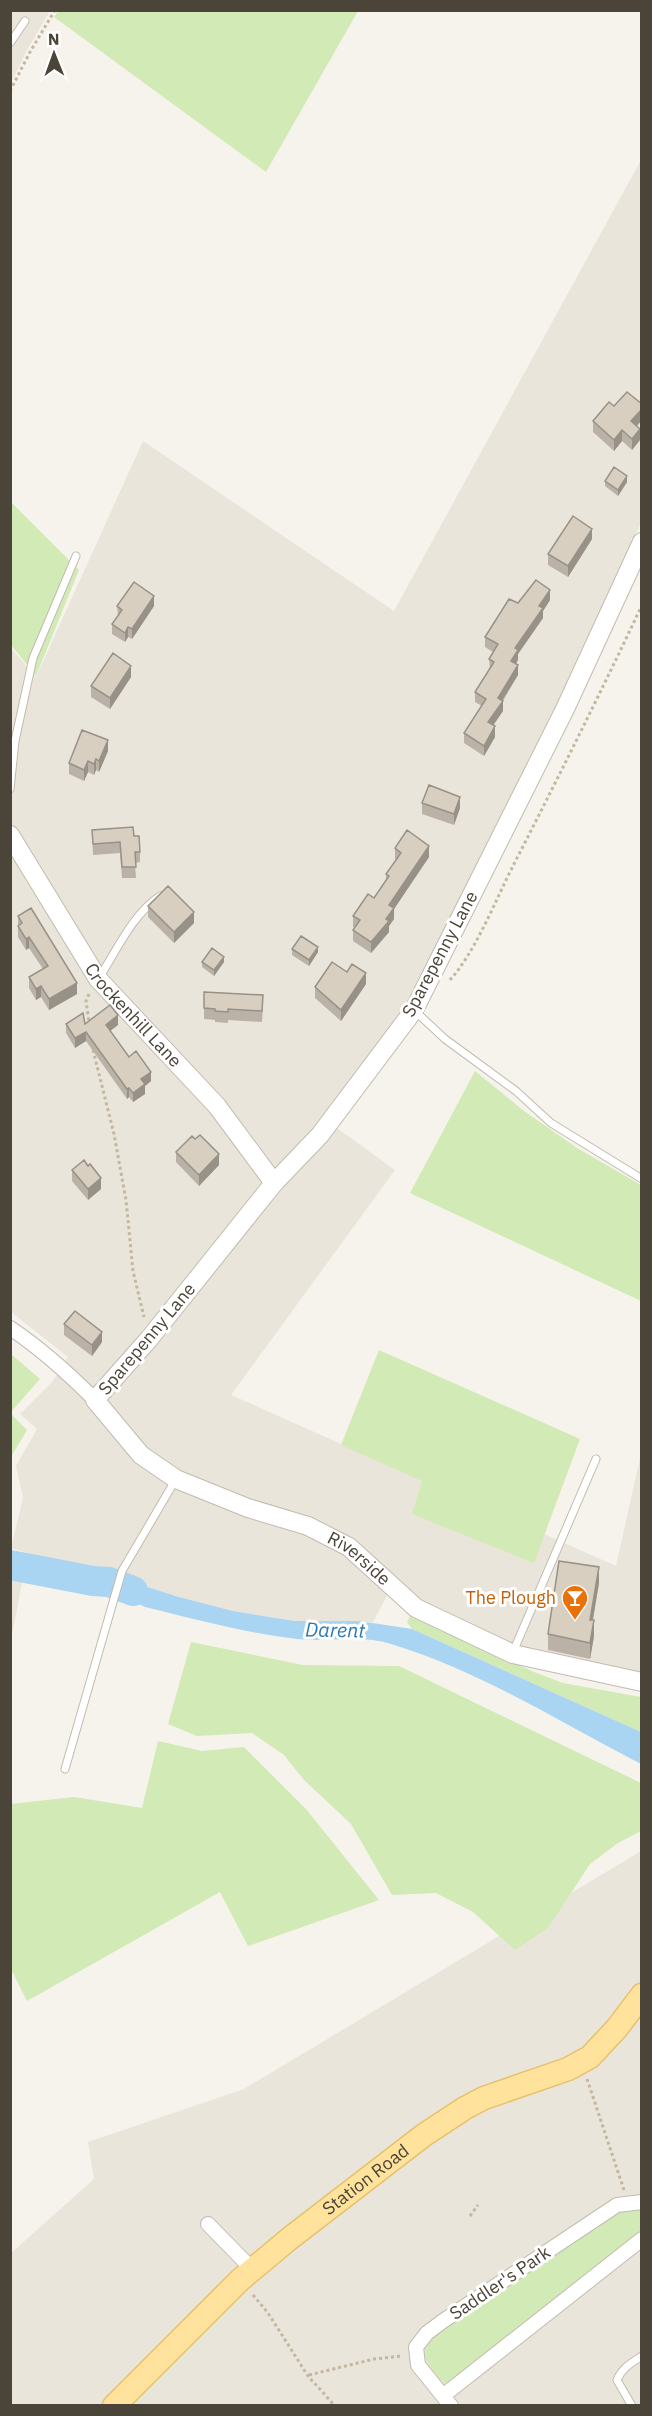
<svg xmlns="http://www.w3.org/2000/svg" width="652" height="2416" font-family="'IBM Plex Sans',sans-serif">
<style>
.residential{fill:#eae5da}
.green{fill:#d2eab5}
.water{fill:#a9d4f2}
.lines{fill:none;stroke-linecap:round;stroke-linejoin:round}
.river{stroke:#a9d4f2;stroke-width:30}
.service-casing{stroke:#c2bbae;stroke-width:9}
.minor-casing{stroke:#c2bbae;stroke-width:16}
.tertiary-casing{stroke:#c2bbae;stroke-width:20}
.primary-casing{stroke:#e6c16a;stroke-width:25}
.path{stroke:#c4b79f;stroke-width:3;stroke-dasharray:3 3;stroke-linecap:butt}
.service{stroke:#fff;stroke-width:7}
.minor{stroke:#fff;stroke-width:14}
.tertiary{stroke:#fff;stroke-width:18}
.primary{stroke:#ffe39c;stroke-width:22}
.wall{fill:#bab2a6}
.shaded-wall{fill:#979187}
.building{fill:#d8cfc1;stroke:#979187;stroke-width:1.5}
.labels{text-anchor:middle;stroke-width:6;stroke-linejoin:round;paint-order:stroke}
.street-label{font-size:18px;fill:#4b4439;stroke:#fff}
.food-label{font-size:18px;fill:#c56008;stroke:#fff;text-anchor:end}
.water-label{font-size:20px;font-style:italic;fill:#2e7ab2;stroke:#fff}
</style>
<rect width="100%" height="100%" fill="#f6f3ec"/>
<!-- residential -->
<path class="residential" d="M11 11H50L27 50 11 83Z
M641 160V522L571 684 411 1009 330 1123 395 1170 231 1395 616 1566 641 1453V1677L526 1655 425 1605 395 1580 373 1622 294 1621 233 1611 179 1597 135 1583 125 1576 95 1573 11 1548 23 1498 16 1466 37 1429 20 1414 53 1381 68 1357 11 1312 10 647 36 677 143 441 394 611Z
M11 1574 23 1578 11 1640 10 1574Z
M641 1851V2405H11L10 2254 94 2179 88 2142 244 2089Z"/>
<!-- green -->
<path class="green" d="M58 11V10L358 11 266 172 54 17Z
M10 501 79 570 36 676 11 645Z
M475 1071 524 1111 577 1148 641 1185V1301L410 1193Z
M379 1350 580 1439 534 1563 412 1514 422 1481 341 1445Z
M11 1354 40 1379 11 1412Z
M11 1414 27 1430 11 1457Z
M412 1613 534 1672 563 1683 641 1697V1732L412 1629 407 1622Z
M191 1642 303 1665 399 1666 641 1783V1831L618 1843 590 1864 548 1928 515 1950 473 1912 436 1893 392 1895 351 1824 304 1780 284 1755 252 1733 197 1736 168 1724Z
M158 1741 202 1751 244 1747 306 1809 379 1900 248 1946 220 1892 27 2001 11 1969V1804L74 1797 142 1808Z
M641 2208V2231L453 2380 444 2383C421 2358 418 2351 443 2327L624 2209Z"/>
<!-- water -->
<path class="water" d="M95 1573 125 1576 135 1583 179 1597 233 1611 294 1621H359L412 1629 641 1732V1764C560 1722 480 1671 391 1644 360 1634 328 1643 297 1639 245 1633 195 1619 145 1607L131 1600 123 1593 90 1588Z"/>
<g class="lines">
<!-- river -->
<path class="river" d="M10 1565 93 1581 109 1582 133 1591"/>
<!-- service casing -->
<g class="service-casing">
<path id="service" d="M10 43 25 21
M10 789 15 741 33 658 76 556
M99 978C117 950 132 915 160 896
M416 1012 445 1039 516 1091 551 1123 642 1179
M513 1652 596 1459
M65 1769 122 1571 176 1479
M632 2406 617 2380C622 2368 631 2363 642 2356"/>
</g>
<!-- minor casing -->
<g class="minor-casing">
<path id="minor" d="M10 1328C42 1349 69 1374 95 1400
M208 2224 252 2269
M444 2395 642 2239
M451 2406 418 2365 416 2347 427 2333 443 2321 617 2205 642 2202"/>
</g>
<!-- tertiary casing -->
<g class="tertiary-casing">
<g id="tertiary">
<path id="s1" d="M642 542 565 709 414 1010 320 1135 274 1183 149 1339 95 1400 141 1455 176 1479 248 1508 308 1526 349 1547 416 1608 513 1654 642 1682"/>
<path id="s2" d="M10 835 98 979 217 1106 274 1183"/>
</g>
</g>
<!-- primary casing -->
<g class="primary-casing">
<g id="primary">
<path id="s3" d="M114 2406 240 2280 289 2239 424 2135 465 2108 484 2098 568 2069 590 2057 617 2028 642 1995"/>
</g>
</g>
<!-- path -->
<path class="path" d="M10 91 30 52 55 10
M450 980C476 951 496 899 514 864 558 778 601 692 642 605
M89 994 86 1001 89 1022
M93 1050 114 1134 126 1200 133 1271 144 1317
M587 2079 624 2190
M470 2216 478 2205
M253 2295 268 2313 308 2376 335 2406
M309 2375 374 2359 402 2356"/>
<!-- service -->
<use href="#service" class="service"/>
<!-- minor -->
<use href="#minor" class="minor"/>
<!-- tertiary -->
<use href="#tertiary" class="tertiary"/>
<!-- primary -->
<use href="#primary" class="primary"/>
</g>
<!-- wall -->
<path class="wall" d="M642 404V420L637 426 640 440 632 450 622 441 614 451 593 432V421L614 406Z
M605 481 627 482 618 496 605 486Z
M592 539 568 577 548 565V554Z
M550 600 543 611V618L518 654V660L516 664 518 675 503 701V711L493 725 495 737 484 756 464 743V733L482 706 475 702V692L490 669 489 659 493 652 485 647V637L518 603Z
M117 606H154L132 639 128 637 125 642 112 634V624L118 616Z
M131 677 110 709 91 697V686Z
M108 751 99 772 96 770 94 775 88 772 84 781 69 774V763Z
M422 803 460 808 454 825 422 814Z
M92 830 134 836 140 852V862L135 863 136 878H122L120 853 93 855Z
M395 848 429 857 394 909V919L389 926V932L371 953 353 941V930L355 928 353 927V916L374 898 386 880V874L396 860 395 859Z
M148 906 194 923 174 943 148 917Z
M18 916 77 994 49 1010 41 997 36 1000 29 988V977L43 969 29 948 26 950 18 937Z
M292 949 318 952 309 966 292 955Z
M202 962H224L214 976 202 967Z
M366 984 341 1021 315 998V987Z
M263 1006 262 1022 228 1020V1023L215 1022V1020L204 1019V1008Z
M66 1024 118 1025 110 1031 129 1057 151 1081 145 1086V1094L133 1102 129 1097 127 1099 86 1041 75 1048 66 1033Z
M176 1152 219 1165 199 1186 176 1162Z
M72 1170 101 1189 88 1200 72 1181Z
M64 1324 102 1342 92 1356 64 1335Z
M599 1583 593 1620 594 1636 590 1659 548 1650V1634Z"/>
<!-- shaded-wall -->
<path class="shaded-wall" d="M642 409V420L631 432V421Z
M640 429V440L632 450V439Z
M622 430V441L614 451V440Z
M627 476V482L618 496V490Z
M592 529V539L568 577V566Z
M550 590V600L543 611V618L518 654V660L511 671V661L515 648 539 606Z
M154 596V606L132 639V629Z
M128 627V637L125 642V633Z
M518 665V675L501 702 503 701V711L488 733V722L498 698Z
M131 666V677L110 709V698Z
M495 726V737L484 756V746Z
M108 740V751L99 772V761Z
M96 759V770L94 775V764Z
M88 761V772L84 781V770Z
M460 797V808L454 825V814Z
M429 846V857L394 909V919L389 926V932L371 953V942L386 919 389 905Z
M194 912V923L174 943V932Z
M29 937V948L26 950V939Z
M318 947V952L309 966V960Z
M224 957V962L214 976V970Z
M366 973V984L341 1021V1010Z
M77 983V994L49 1010V999Z
M41 986V997L36 1000V989Z
M118 1015V1025L106 1034V1025Z
M86 1032V1041L75 1048V1038Z
M151 1072V1081L145 1086V1094L133 1102V1093L141 1079Z
M129 1088V1097L127 1099V1089Z
M219 1154V1165L199 1186V1175Z
M101 1178V1189L88 1200V1189Z
M102 1332V1342L92 1356V1345Z
M599 1567V1583L590 1636V1620Z
M594 1620V1636L590 1659V1643Z"/>
<!-- building -->
<path class="building" d="M627 392 642 404V409L631 421 640 429 632 439 622 430 614 440 593 421 609 402 614 406Z
M614 467 627 476 618 490 605 481Z
M573 516 592 529 568 566 548 554Z
M536 580 550 590 539 606 543 608 515 648 518 650 511 661 518 665 498 698 503 701 488 722 495 726 484 746 464 733 486 699 475 692 494 662 489 659 498 644 485 637 509 599 518 603Z
M134 582 154 596 132 629 128 627 125 633 112 624 122 610 117 606Z
M113 653 131 666 110 698 91 686Z
M82 730 108 740 99 761 96 759 94 764 88 761 84 770 69 763Z
M429 785 460 797 454 814 422 803Z
M133 827 134 836H139L140 852H135L136 867H122L120 842 93 844 92 830Z
M407 830 429 846 389 905 394 908 386 919 389 921 371 942 353 930 360 920 353 916 368 894 374 898 389 876 386 874 401 853 395 848Z
M168 886 194 912 174 932 148 906Z
M31 908 77 983 49 999 41 986 36 989 29 977 48 966 29 937 26 939 18 926 22 923 18 916Z
M301 936 318 947 309 960 292 949Z
M212 948 224 957 214 970 202 962Z
M332 962 347 972 352 964 366 973 341 1010 315 987Z
M204 992 263 995 262 1011 228 1009V1012L215 1011V1009L204 1008Z
M110 1005 118 1015 106 1025 129 1057 136 1051 151 1072 141 1079 145 1084 133 1093 129 1088 127 1089 86 1032 75 1038 66 1024 83 1013 85 1024Z
M200 1135 219 1154 199 1175 176 1152 192 1136 195 1139Z
M84 1160 88 1166 90 1164 101 1178 88 1189 72 1170Z
M75 1311 102 1332 92 1345 64 1324Z
M559 1561 599 1567 590 1620H594L590 1643 548 1634Z"/>
<!-- icons -->
<defs>
<g id="bar-pin" transform="scale(1.35)"><path d="M0 17L-7.5 6A9.5 9.5 0 1 1 7.5 6Z" fill="#e8710a" stroke="#fff"/><path d="M-6-5H6L.8 .8V4.5H3.5V6h-7V4.5H-.8V.8Z" fill="#fff"/></g>
</defs>
<g fill-rule="evenodd">
<use href="#bar-pin" x="575" y="1598"/>
</g>
<g class="labels">
<!-- street labels -->
<g class="street-label">
<text transform="translate(440 954) rotate(-62)" y="6">Sparepenny Lane</text>
<text dy="6" stroke="none"><textPath href="#s2" startOffset="219">Crockenhill Lane</textPath></text>
<text transform="translate(147 1339) rotate(-50)" y="6">Sparepenny Lane</text>
<text dy="6" stroke="none"><textPath href="#s1" startOffset="1340">Riverside</textPath></text>
<text dy="6" stroke="none"><textPath href="#s3" startOffset="339">Station Road</textPath></text>
<text transform="translate(500 2283) rotate(-34)" y="6">Saddler's Park</text>
</g>
<!-- food labels -->
<g class="food-label">
<text x="556" y="1604">The Plough</text>
</g>
<!-- water labels -->
<g class="water-label">
<text transform="translate(335 1630) rotate(1)" y="7">Darent</text>
</g>
</g>
<!-- border -->
<rect width="652" height="2416" fill="none" stroke="#4b4439" stroke-width="24"/>
<!-- north arrow -->
<g transform="translate(54 54) rotate(359)" stroke="#ffffff" stroke-width="4.5" paint-order="stroke">
<path d="M0-4.5L10 22L0 15L-10 22Z" fill="#4b4439"/>
<text y="-9" font-size="16" font-weight="bold" text-anchor="middle" fill="#4b4439">N</text>
</g>
</svg>
